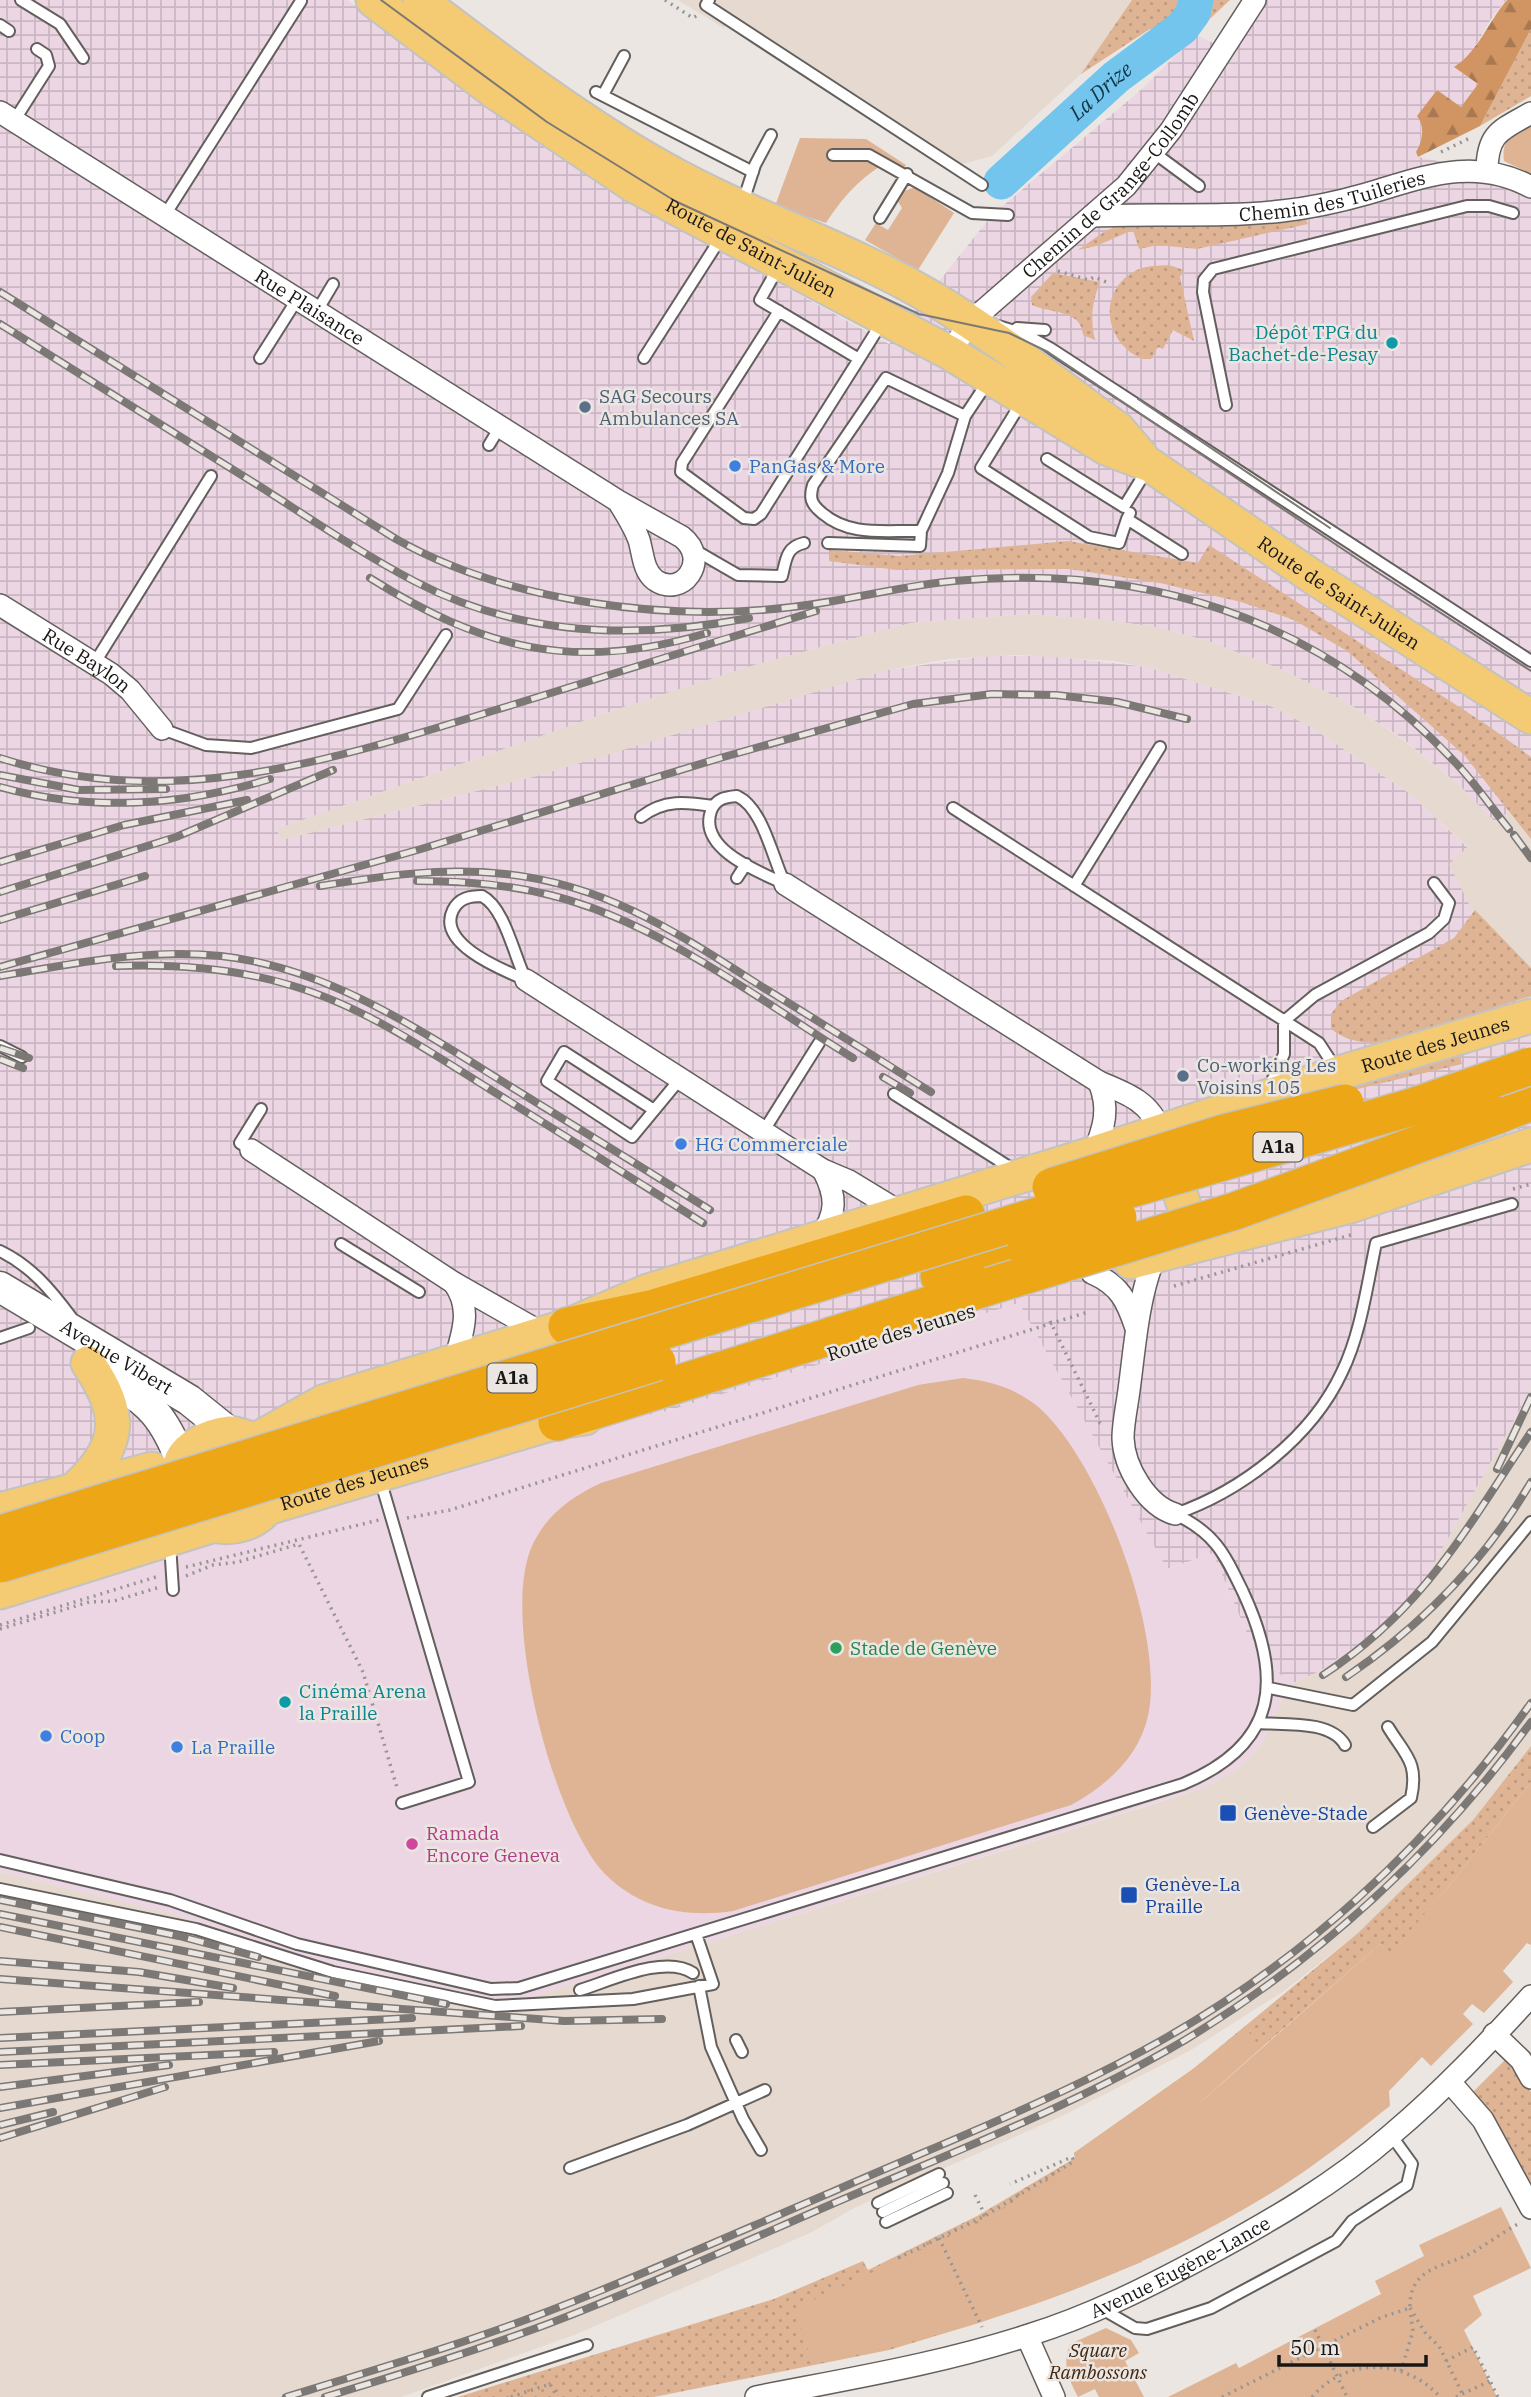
<svg xmlns="http://www.w3.org/2000/svg" width="1531" height="2397" font-family="'IBM Plex Serif',serif">
<style>
.commercial{fill:#ecd6e3}
.industrial{fill:url(#industrial-grid)}
.built{fill:#e5d9d0}
.grass{fill:url(#grass-dots)}
.forest{fill:url(#forest-firs)}
.green{fill:#deb494}
.lines{fill:none;stroke-linecap:round;stroke-linejoin:round}
.river{stroke:#73c5ed;stroke-width:35}
.lane-casing{stroke:#635f5c;stroke-width:14}
.street-casing{stroke:#635f5c;stroke-width:24}
.secondary-casing{stroke:#635f5c;stroke-width:33}
.primary-casing{stroke:#c3c3c2;stroke-width:37}
.highway-casing{stroke:#c3c3c2;stroke-width:40}
.path{stroke:#999592;stroke-width:3.5;stroke-dasharray:2 5;stroke-linecap:butt}
.lane{stroke:#fff;stroke-width:10}
.street{stroke:#fff;stroke-width:21}
.secondary{stroke:#fff;stroke-width:30}
.primary{stroke:#f4ca73;stroke-width:33}
.highway{stroke:#eda716;stroke-width:37}
.tram{stroke:#7b7875;stroke-width:2}
.rail-casing{stroke:#7b7875;stroke-width:8}
.rail{stroke:#ebe6e2;stroke-width:5;stroke-dasharray:16;stroke-linecap:butt}
.highway-bridge-casing{stroke:#c3c3c2;stroke-width:40;stroke-linecap:butt}
.highway-bridge{stroke:#eda716;stroke-width:37}
.culture-dot{fill:#0f9aa8;stroke:#ebe6e2;stroke-width:2.5}
.service-dot{fill:#5c6f8a;stroke:#ebe6e2;stroke-width:2.5}
.shop-dot{fill:#3f7fe0;stroke:#ebe6e2;stroke-width:2.5}
.leisure-dot{fill:#2e9e5b;stroke:#ebe6e2;stroke-width:2.5}
.transit-dot{fill:#1a4fb4;stroke:#ebe6e2;stroke-width:2.5}
.hotel-dot{fill:#d1479c;stroke:#ebe6e2;stroke-width:2.5}
.labels{text-anchor:middle;stroke-width:5;stroke-linejoin:round;paint-order:stroke}
.shield{fill:#ebe6e2;stroke:#585552;stroke-width:2}
.shield-label{font-size:18px;font-weight:bold;fill:#191715}
.street-label{font-size:19px;fill:#191715;stroke:#ebe6e2}
.culture-label{font-size:19px;fill:#0d838f;stroke:#ebe6e2;text-anchor:end}
.service-label{font-size:19px;fill:#4e5e75;stroke:#ebe6e2;text-anchor:start}
.shop-label{font-size:19px;fill:#366cbe;stroke:#ebe6e2;text-anchor:start}
.leisure-label{font-size:19px;fill:#27864d;stroke:#ebe6e2;text-anchor:start}
.transit-label{font-size:19px;fill:#164399;stroke:#ebe6e2;text-anchor:start}
.hotel-label{font-size:19px;fill:#b23c85;stroke:#ebe6e2;text-anchor:start}
.park-label{font-size:19px;font-style:italic;fill:#412711;stroke:#ebe6e2}
.water-label{font-size:21px;font-style:italic;fill:#0f3546;stroke:#ebe6e2}
</style>
<defs>
<pattern id="industrial-grid" width="8" height="8" patternUnits="userSpaceOnUse" patternTransform="scale(1.75)"><rect width="8" height="8" fill="#ecd6e4"/><path d="M0 4h8M4 0v8" fill="none" stroke="#cab7c3"/></pattern>
<pattern id="grass-dots" width="8" height="8" patternUnits="userSpaceOnUse" patternTransform="scale(1.75)"><rect width="8" height="8" fill="#deb494"/><path d="M2 2h.1M6 6h.1" fill="none" stroke="#be9a7f" stroke-width="1.8" stroke-linecap="round"/></pattern>
<pattern id="forest-firs" width="22" height="20" patternUnits="userSpaceOnUse" patternTransform="scale(1.75)"><rect width="22" height="20" fill="#d19463"/><path d="M5 1l3.5 6h-7zM16 11l3.5 6h-7z" fill="#a97850"/></pattern>
</defs>
<rect width="100%" height="100%" fill="#ebe6e2"/>
<!-- commercial -->
<path class="commercial" d="M1019 1303 1168 1569 1213 1553 1246 1631 1289 1685 1261 1746 1239 1768 1209 1786 510 2004 339 1970 173 1914 0 1872V1603L579 1427 660 1413Z"/>
<!-- industrial -->
<path class="industrial" d="M0 0H348L463 89 565 160 651 213 889 344 992 215 1142 89 1196 35 1234 52 1264 0H1506L1491 19 1469 57 1454 67 1478 84 1461 108 1437 90 1421 121 1422 143 1416 152 1418 157 1487 171 1531 187V790L1496 823 1458 784 1402 738 1346 702 1283 670 1208 641 1155 627 1107 620 1028 614 911 623 758 664 612 711 277 829 281 840 540 775 838 683 888 670 986 656H1050L1147 667 1271 706 1311 727 1409 793 1468 848 1510 986 1531 1042V1384L1529 1394 1426 1578 1400 1608 1363 1641 1320 1671 1289 1685 1246 1631 1213 1553 1167 1569 1019 1303 660 1413 579 1427 0 1603Z"/>
<!-- built -->
<path class="built" d="M678 0H1132L1081 74 992 156 959 165 733 17 724 28Z
M1028 614 1107 620 1155 627 1208 641 1283 670 1346 702 1402 739 1458 784 1496 823 1531 790V1042L1510 986 1449 864 1468 847 1409 793 1311 727 1271 706 1147 667 1114 661 1017 655 948 659 888 670 540 775 281 840 277 829 612 711 758 664 911 623Z
M1531 1384V1746L1473 1820 1418 1876 1358 1933 1284 1991 1191 2050 1062 2116 856 2207 810 2233 574 2335 401 2397H0V1872L173 1914 339 1970 510 2004 1160 1802 1209 1786 1239 1768 1261 1746 1289 1685 1320 1671 1363 1641 1400 1608 1426 1578 1529 1394Z"/>
<!-- grass -->
<path class="grass" d="M1132 0H1230L1183 44 1150 29 1081 74Z
M1531 29V96L1480 126Z
M1306 219 1308 224 1197 249 1158 245 1139 249 1133 230 1096 246 1078 250 1105 231 1118 226 1269 224Z
M1169 265 1184 270 1180 277 1194 341 1173 330 1163 349 1158 347 1151 359H1143C1104 344 1096 290 1137 270 1147 265 1159 266 1169 265Z
M1053 273 1100 282C1092 303 1090 318 1095 340L1083 335C1081 309 1051 314 1032 305L1031 297Z
M1068 541 1198 563 1209 545 1487 725 1531 757V839L1465 756 1347 651 1294 620 1241 602 1160 583 1069 569 897 570 829 561V550L900 556Z
M1475 910 1531 968V996L1384 1043C1364 1043 1348 1042 1331 1029V1014L1341 1001 1454 938Z
M1459 1051 1462 1064 1266 1111Z
M1531 1746V1782L1453 1881 1391 1954 1380 1944 1114 2177 1142 2262 982 2322 889 2350 654 2397H458L774 2299 863 2261 868 2270 977 2216 1075 2158 1074 2153 1193 2069 1358 1933 1473 1820Z
M1505 2060 1531 2092V2189L1474 2091Z"/>
<!-- forest -->
<path class="forest" d="M1507 0H1531V29L1480 126 1418 157 1416 152C1423 141 1425 126 1417 116L1437 90 1461 107 1478 84 1454 67C1478 52 1488 22 1507 0Z"/>
<!-- green -->
<path class="green" d="M1531 123V174L1504 161C1501 138 1513 133 1531 123Z
M800 138 866 139 906 165 896 178 879 167C855 183 842 199 826 223L775 206Z
M915 187 954 213 918 270 865 240 876 223 888 230 902 208 897 200 902 192Z
M963 1378C990 1381 1014 1388 1036 1405 1099 1457 1166 1635 1148 1716 1139 1757 1106 1786 1071 1805L733 1911C685 1918 640 1909 605 1874 553 1820 500 1616 532 1546 546 1515 571 1497 601 1483L918 1385Z
M1531 1782V1945L1527 1943 1503 1971 1513 1982 1484 2013 1472 2004 1463 2014 1473 2024 1431 2066 1422 2057 1389 2091 1390 2106 1382 2112C1350 2138 1318 2163 1284 2185 1143 2275 976 2332 813 2364L794 2309 985 2220 1077 2163 1074 2153 1193 2069 1245 2027 1261 2048 1187 2114 1380 1944 1391 1953 1453 1881Z
M1501 2207 1531 2268 1473 2296 1482 2315 1464 2330 1497 2397H1168L1236 2363 1239 2368 1381 2294 1375 2281 1424 2256 1419 2245Z
M1106 2328 1131 2340 1139 2353 1125 2361 1144 2397H1099L1095 2389 1078 2397C1068 2378 1062 2365 1070 2344Z"/>
<g class="lines">
<!-- river -->
<path class="river" id="s1" d="M1001 182 1116 77 1182 28 1193 13 1196 0"/>
<!-- lane casing -->
<g class="lane-casing">
<path id="lane" d="M21 0 60 24 83 58
M709 0 706 5 982 185
M0 25 9 31
M596 92 753 172
M603 95 624 56
M14 121 49 66 46 55 37 49
M1153 152 1199 186
M833 155H869L972 213 1008 215
M742 205 755 165 771 135
M165 215 301 1
M880 218 907 174
M779 266 760 300 859 359 882 322
M317 311 333 284
M779 311 682 463 681 472 744 518 754 519 761 514 859 359
M998 326 1025 334 1050 348 1531 661
M1017 328 1045 330
M260 358 298 298
M644 358 722 236
M1023 400 981 468 1089 537 1119 543 1127 519
M1226 405 1203 292 1204 280 1213 269 1467 206H1489L1513 213
M965 416 948 473 921 531C885 530 850 537 822 513 811 504 809 498 813 485L886 378 965 416 989 380
M489 445 501 425
M1047 459 1124 507 1148 468
M1130 513 1127 519 1182 554
M828 543 920 546 921 531
M693 549 738 575 782 576C786 560 786 547 804 543
M94 664 211 476
M162 729 206 745 251 748 398 709 446 635
M737 796C763 808 772 857 785 884 757 871 698 849 711 811 716 798 726 797 737 796Z
M953 808 1319 1043 1336 1069
M641 817C664 799 686 802 713 806
M737 878 746 864
M1074 886 1160 747
M482 896C505 908 514 956 526 980 503 970 436 944 453 910 459 898 470 896 482 896Z
M1284 1021 1315 995 1429 933 1444 919 1449 903 1434 883
M0 1046 22 1057
M1269 1088 1284 1054V1021
M894 1094 1014 1170
M654 1110 564 1052 547 1081 632 1137 680 1079
M763 1132 819 1043
M251 1150 240 1143 261 1109
M341 1244 419 1292
M0 1251C31 1266 51 1290 71 1317
M0 1338 29 1328
M380 1479 469 1782 402 1803
M1175 1514C1242 1491 1312 1437 1342 1372 1361 1333 1367 1285 1376 1243L1512 1204
M170 1544 173 1590
M1269 1688 1353 1705 1432 1642 1531 1522
M1259 1723C1284 1725 1331 1720 1345 1745
M1373 1827 1411 1798C1419 1762 1405 1755 1388 1727
M0 1860 170 1900 297 1944 491 1989 519 1988 1183 1784C1279 1744 1283 1678 1243 1592 1224 1553 1215 1533 1175 1514
M0 1889 196 1929 333 1972 495 2006 633 1999 713 1984 696 1934
M699 1986 711 2047 743 2119 761 2150
M580 1990C610 1981 665 1954 693 1973
M736 2040 742 2052
M570 2168 687 2125 765 2090
M878 2203 939 2174
M883 2212 943 2183
M886 2222 947 2193
M1102 2309 1135 2328 1147 2329 1211 2308 1336 2241 1352 2221 1407 2185 1412 2164 1391 2135
M428 2397 587 2345"/>
</g>
<!-- street casing -->
<g class="street-casing">
<g id="street">
<path id="s2" d="M0 112 618 501 682 537C711 560 682 599 655 580 643 571 643 553 639 540 634 526 626 514 618 501"/>
<path d="M1487 171C1487 133 1501 130 1531 113"/>
<path id="s3" d="M1094 216C1156 213 1220 218 1282 211 1310 208 1338 202 1366 194 1424 177 1474 156 1531 187"/>
<path id="s4" d="M950 353 969 323 1126 186 1171 130 1255 0"/>
<path id="s5" d="M0 605 111 674 130 690 162 729"/>
<path d="M785 884 1099 1082C1126 1093 1151 1102 1160 1131"/>
<path d="M526 980 823 1170 849 1181 900 1212"/>
<path d="M251 1150 454 1283 542 1333"/>
<path d="M1094 1153C1104 1127 1110 1109 1099 1082"/>
<path d="M820 1237C837 1214 837 1196 823 1170"/>
<path d="M1156 1254C1138 1295 1135 1346 1129 1390 1127 1406 1123 1423 1123 1438 1124 1467 1147 1506 1175 1514"/>
<path d="M1092 1273C1120 1285 1127 1301 1136 1328"/>
<path d="M454 1283C472 1308 463 1332 455 1360"/>
<path d="M1494 2034 1521 2060 1531 2078"/>
<path d="M1450 2082 1483 2120 1531 2208"/>
<path d="M1027 2336 1054 2397"/>
<path id="s6" d="M756 2397C847 2379 940 2364 1029 2335 1090 2316 1146 2288 1202 2258 1269 2222 1335 2184 1392 2134 1442 2092 1487 2044 1531 1996"/>
</g>
</g>
<!-- secondary casing -->
<g class="secondary-casing">
<g id="secondary">
<path id="s7" d="M0 1287 189 1400 230 1433"/>
<path d="M109 1377C149 1402 164 1416 181 1461"/>
</g>
</g>
<!-- primary casing -->
<g class="primary-casing">
<g id="primary">
<path id="s8" d="M373 0 495 92 633 185 950 353 1106 448 1150 465 1310 575 1531 717"/>
<path d="M420 0C499 60 578 121 664 169 751 218 846 247 932 298 996 336 1057 385 1118 429L1141 456"/>
<path d="M1167 1152 1196 1243"/>
<path d="M1131 1262 1350 1206 1531 1145"/>
<path d="M230 1433C248 1436 265 1444 272 1462 300 1532 179 1559 179 1472 179 1448 210 1435 230 1433Z"/>
<path id="s9" d="M254 1441 323 1402 567 1326 648 1291 1082 1157 1339 1073 1531 1016"/>
<path d="M77 1487C123 1444 122 1413 88 1363"/>
<path id="s10" d="M267 1508 557 1422 585 1418"/>
<path d="M0 1510 152 1469"/>
<path d="M0 1592 211 1526"/>
</g>
</g>
<!-- highway casing -->
<g class="highway-casing">
<path id="highway" d="M1498 1115 1531 1102
M939 1276 1026 1249
M567 1326 654 1308 966 1214
M557 1422 990 1286"/>
</g>
<!-- path -->
<path class="path" d="M665 0 693 18 698 15
M1441 152 1472 137
M1058 271 1089 280 1094 277 1109 283
M1513 1189 1531 1184
M1174 1286 1354 1234
M1050 1321 1100 1423 1103 1424
M407 1518 450 1510 1088 1312
M186 1567 379 1520
M186 1576 213 1565 238 1562 299 1544 363 1672 398 1791
M0 1625 159 1576
M0 1629 89 1602 114 1601 160 1587
M975 2195 985 2215
M939 2238 982 2327
M898 2258 985 2216 1074 2161 1072 2157 1010 2184
M1410 2308 1426 2334 1439 2346 1464 2397
M1315 2330 1347 2397
M1446 2361 1473 2347 1498 2397
M1401 2371 1413 2331 1410 2310
M511 2397 550 2384 557 2397
M1222 2397 1382 2317 1410 2308C1409 2265 1446 2268 1475 2251 1489 2242 1504 2232 1518 2224
M1312 2397C1346 2357 1405 2358 1440 2397
M1456 2397 1490 2381"/>
<!-- lane -->
<use href="#lane" class="lane"/>
<!-- street -->
<use href="#street" class="street"/>
<!-- secondary -->
<use href="#secondary" class="secondary"/>
<!-- primary -->
<use href="#primary" class="primary"/>
<!-- highway -->
<use href="#highway" class="highway"/>
<!-- tram -->
<path class="tram" d="M381 0 547 122 675 201 919 314 1009 333 1048 352 1374 570 1531 671
M1138 399 1330 528"/>
<!-- rail casing -->
<g class="rail-casing">
<path id="rail" d="M0 292 396 539C507 602 666 622 792 607 847 601 900 586 954 581 1145 563 1319 618 1452 759 1473 780 1490 806 1509 829
M0 324C85 377 171 431 256 484 308 517 359 552 414 581 518 636 635 640 749 618
M370 578C483 649 575 673 707 633
M0 758C177 815 343 756 512 705 613 674 714 642 816 611
M0 775 79 790 166 789
M0 787C92 812 180 806 270 779
M1514 835 1531 858
M0 862 124 825 247 800
M417 881C462 881 506 884 550 895 659 922 758 999 853 1058
M320 886C382 876 442 867 505 874 608 885 679 934 764 988 820 1022 875 1057 931 1092
M0 892 176 837 333 770
M0 920 145 876
M116 966C175 964 233 968 290 985 363 1006 427 1050 491 1090 562 1134 632 1178 703 1223
M0 967 421 849 720 758 913 704 992 694 1056 695 1117 702 1187 719
M0 976C73 964 146 948 221 956 329 968 418 1029 508 1085 575 1126 643 1168 710 1210
M0 1048 29 1058
M0 1059 23 1068
M883 1077 910 1093
M1497 1469 1531 1397
M1323 1675C1424 1609 1466 1529 1531 1432
M1346 1677C1421 1626 1485 1561 1531 1482
M0 1900 179 1936 258 1957
M0 1914 446 2004
M0 1927 335 1996
M0 1961 139 1972 233 1988
M0 1979 564 2021 662 2019
M0 2012 199 2002
M0 2038 412 2018
M0 2052 521 2026
M0 2065 274 2052
M0 2087 169 2065
M0 2108 379 2041
M0 2125 53 2112
M0 2138 165 2087
M286 2397C374 2370 463 2344 549 2311 645 2274 738 2232 832 2192 936 2146 1043 2105 1144 2050 1299 1966 1429 1846 1531 1703
M325 2397C401 2374 478 2350 553 2322 647 2286 740 2244 832 2204 951 2153 1074 2106 1185 2040 1320 1958 1438 1850 1531 1722"/>
</g>
<!-- rail -->
<use href="#rail" class="rail"/>
<!-- highway-bridge casing -->
<g class="highway-bridge-casing">
<path id="highway-bridge" d="M1051 1187 1224 1133 1345 1103
M1026 1249 1118 1218
M990 1286 1235 1211 1498 1115
M0 1534 1024 1220 1412 1107 1531 1066
M0 1564 657 1362"/>
</g>
<!-- highway-bridge -->
<use href="#highway-bridge" class="highway-bridge"/>
</g>
<!-- markers -->
<g class="culture-dot">
<circle cx="1392" cy="343" r="7"/>
<circle cx="285" cy="1702" r="7"/>
</g>
<g class="service-dot">
<circle cx="585" cy="407" r="7"/>
<circle cx="1183" cy="1076" r="7"/>
</g>
<g class="shop-dot">
<circle cx="735" cy="466" r="7"/>
<circle cx="681" cy="1144" r="7"/>
<circle cx="46" cy="1736" r="7"/>
<circle cx="177" cy="1747" r="7"/>
</g>
<circle class="leisure-dot" cx="836" cy="1648" r="7"/>
<g class="transit-dot">
<rect x="1219" y="1804" width="18" height="18" rx="3.5"/>
<rect x="1120" y="1886" width="18" height="18" rx="3.5"/>
</g>
<circle class="hotel-dot" cx="412" cy="1844" r="7"/>
<g class="labels">
<!-- shield labels -->
<g class="shield">
<rect x="1253.5" y="1132.5" width="49" height="29" rx="5"/>
<rect x="487.5" y="1363.5" width="49" height="29" rx="5"/>
</g>
<g class="shield-label">
<text x="1278" y="1153">A1a</text>
<text x="512" y="1384">A1a</text>
</g>
<!-- street labels -->
<g class="street-label">
<text dy="7" stroke="none"><textPath href="#s4" startOffset="234">Chemin de Grange-Collomb</textPath></text>
<text dy="7" stroke="none"><textPath href="#s3" startOffset="240">Chemin des Tuileries</textPath></text>
<text dy="7" stroke="none"><textPath href="#s8" startOffset="453">Route de Saint-Julien</textPath></text>
<text dy="7" stroke="none"><textPath href="#s2" startOffset="366">Rue Plaisance</textPath></text>
<text dy="7" stroke="none"><textPath href="#s8" startOffset="1136">Route de Saint-Julien</textPath></text>
<text dy="7" stroke="none"><textPath href="#s5" startOffset="103">Rue Baylon</textPath></text>
<text dy="7" stroke="none"><textPath href="#s9" startOffset="1248">Route des Jeunes</textPath></text>
<text transform="translate(901 1332) rotate(-17)" y="7">Route des Jeunes</text>
<text dy="7" stroke="none"><textPath href="#s7" startOffset="136">Avenue Vibert</textPath></text>
<text dy="7" stroke="none"><textPath href="#s10" startOffset="91">Route des Jeunes</textPath></text>
<text dy="7" stroke="none"><textPath href="#s6" startOffset="446">Avenue Eugène-Lance</textPath></text>
</g>
<!-- culture labels -->
<g class="culture-label">
<text x="1378" y="339">Dépôt TPG du<tspan x="1378" dy="22">Bachet-de-Pesay</tspan></text>
<text x="299" y="1698" text-anchor="start">Cinéma Arena<tspan x="299" dy="22">la Praille</tspan></text>
</g>
<!-- service labels -->
<g class="service-label">
<text x="599" y="403">SAG Secours<tspan x="599" dy="22">Ambulances SA</tspan></text>
<text x="1197" y="1072">Co-working Les<tspan x="1197" dy="22">Voisins 105</tspan></text>
</g>
<!-- shop labels -->
<g class="shop-label">
<text x="749" y="473">PanGas &amp; More</text>
<text x="695" y="1151">HG Commerciale</text>
<text x="60" y="1743">Coop</text>
<text x="191" y="1754">La Praille</text>
</g>
<!-- leisure labels -->
<g class="leisure-label">
<text x="850" y="1655">Stade de Genève</text>
</g>
<!-- transit labels -->
<g class="transit-label">
<text x="1244" y="1820">Genève-Stade</text>
<text x="1145" y="1891">Genève-La<tspan x="1145" dy="22">Praille</tspan></text>
</g>
<!-- hotel labels -->
<g class="hotel-label">
<text x="426" y="1840">Ramada<tspan x="426" dy="22">Encore Geneva</tspan></text>
</g>
<!-- park labels -->
<g class="park-label">
<text x="1098" y="2357">Square<tspan x="1098" dy="22">Rambossons</tspan></text>
</g>
<!-- water labels -->
<g class="water-label">
<text dy="7" stroke="none"><textPath href="#s1" startOffset="135">La Drize</textPath></text>
</g>
</g>
<!-- scale -->
<path d="M1279 2355v10h147v-10" fill="none" stroke="#191715" stroke-width="3.5"/>
<text x="1290" y="2355" font-size="21" fill="#191715" stroke="#ebe6e2" stroke-width="5" paint-order="stroke">50 m</text>
</svg>
